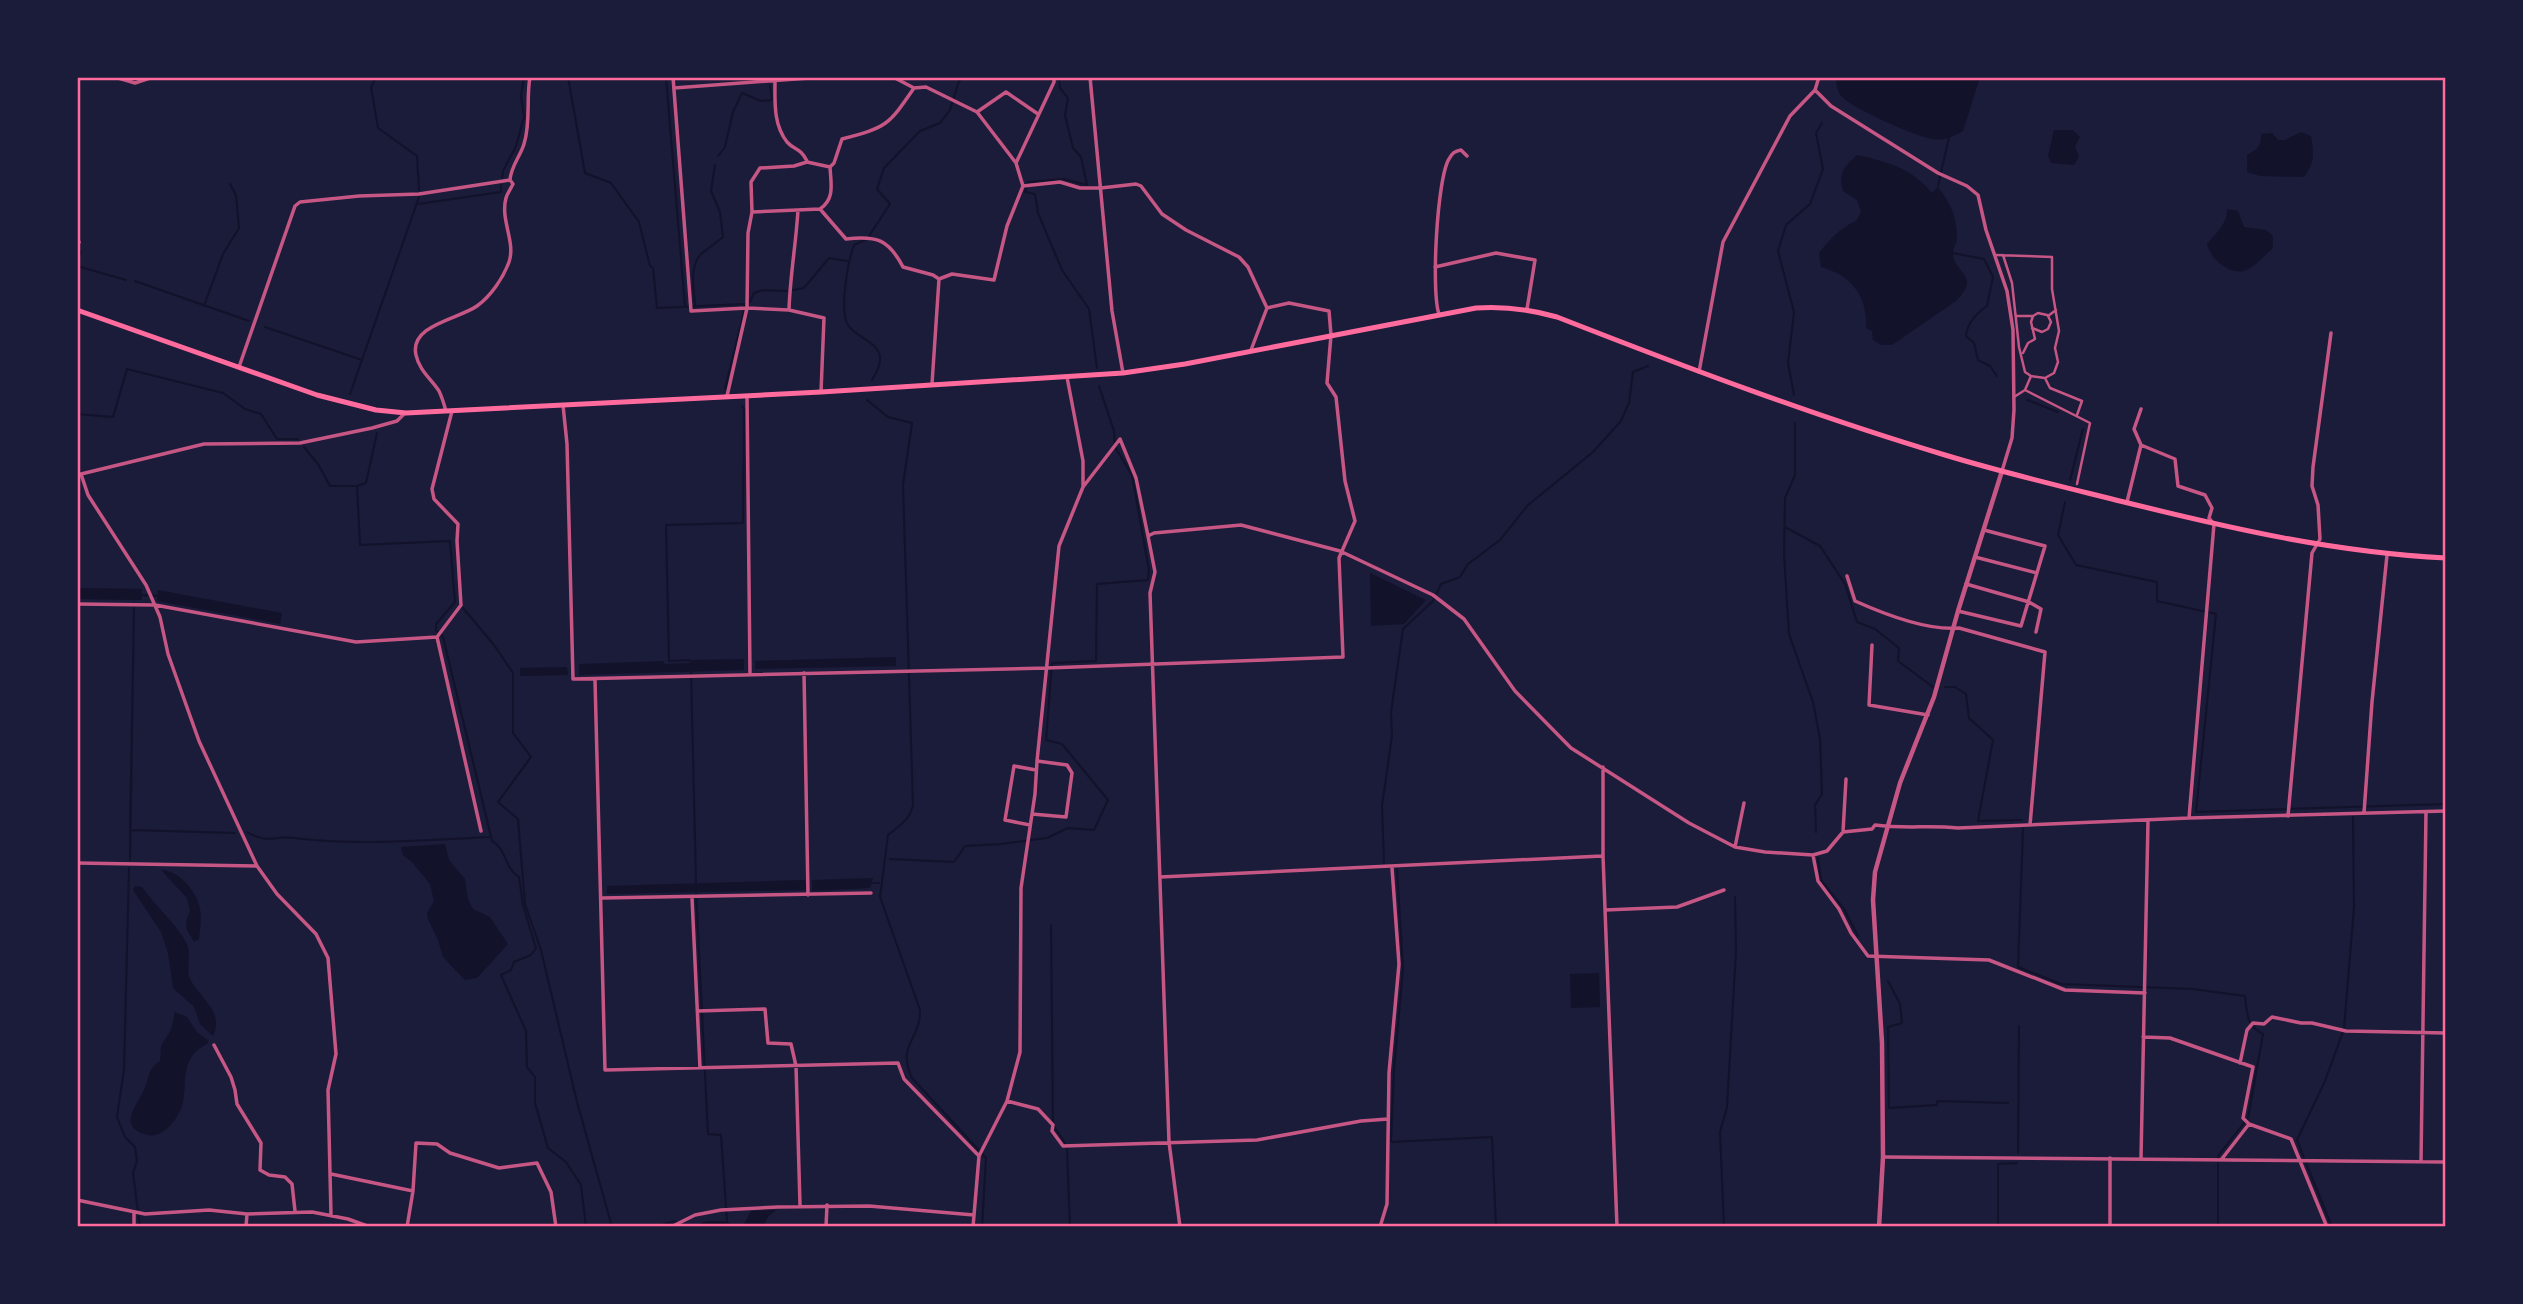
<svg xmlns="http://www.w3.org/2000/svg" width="2523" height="1304" font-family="Raleway,sans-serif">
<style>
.water{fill:#12122b}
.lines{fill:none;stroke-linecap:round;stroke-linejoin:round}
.stream{stroke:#12122b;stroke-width:2}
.pedestrian{stroke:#c65784;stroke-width:2.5}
.minor{stroke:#c65784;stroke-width:3.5}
.tertiary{stroke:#c65784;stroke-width:4.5}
.primary{stroke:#ff6b9d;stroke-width:5}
.neatline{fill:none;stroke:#ff6b9d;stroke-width:2.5}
</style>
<rect width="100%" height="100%" fill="#1b1b3a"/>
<!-- water -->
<path class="water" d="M1836 77H1980L1963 131C1953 137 1944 141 1932 139 1917 137 1852 108 1842 97 1837 92 1836 84 1836 77Z
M2054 130H2073L2080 137 2075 146 2079 157 2074 165 2051 163 2048 156Z
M2301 132 2311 136C2314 154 2315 162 2304 177L2260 176 2247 172V155C2257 150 2262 145 2261 134L2272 133 2278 140H2285Z
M1857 155C1889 162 1911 168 1932 193L1938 187C1950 202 1957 217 1957 237 1957 243 1953 248 1953 253 1952 273 1983 274 1956 301L1892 345H1881L1873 340 1872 331 1866 328C1868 296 1851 275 1821 267L1819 253C1829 240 1840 228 1856 221L1861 212 1857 200 1843 191C1838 173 1844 167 1857 155Z
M2227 209 2238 211 2244 227 2266 230 2273 236V248C2265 255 2256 266 2246 270 2230 277 2210 258 2207 244 2216 233 2228 223 2227 209Z
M1370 573 1426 600 1404 624 1371 626Z
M77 588 142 589V600L77 599Z
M158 590 282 613 280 624 157 601Z
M896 657V666L755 669V661Z
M744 659V670L579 675V664L664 661V664L691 663 692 660Z
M567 667 568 675 520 676V668Z
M445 844 449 860 465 879 468 899 473 909 490 917 508 944 477 978 465 980 443 957 438 940 428 919 427 913 434 901 430 884 412 862 403 855 401 847Z
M161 870C179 870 197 892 200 909 202 918 200 930 199 939L194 942 187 930 186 921 190 911 187 898Z
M873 878 870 888 812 891V880Z
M805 880 806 890 607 894V886Z
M135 886 142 887C153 904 182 929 188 947 191 957 186 970 190 979 199 998 225 1011 213 1036L200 1024 194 1007 173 988 168 953 161 932 133 890Z
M1599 973 1600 1007 1571 1008 1570 974Z
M175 1012 187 1017 197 1032 209 1041 207 1044C200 1048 195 1051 191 1058 181 1074 188 1095 180 1111 174 1123 162 1138 148 1135 115 1128 138 1104 145 1088 150 1075 147 1070 160 1061L161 1046 171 1030Z
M776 1210 768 1217 763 1227H698L697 1225 707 1221H727C732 1226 737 1226 744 1224L751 1211Z"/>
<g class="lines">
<!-- stream -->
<path class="stream" d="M376 77 371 87 378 128 417 156 419 190
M568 77 585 173 611 183 639 222 650 266 653 268 657 308 744 304V312L725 389
M666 77 685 306
M1059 77 1060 88 1068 98 1065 115 1073 148 1081 157 1087 185 1064 179 1028 182 1025 192 1035 194 1038 213 1062 270 1089 309 1097 368
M718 156 725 147 733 112 742 93 761 101 772 100 770 85
M502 178 503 171 516 146 524 117 521 96 524 77
M1938 186 1949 137
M418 204 501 192V185
M869 236 890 204 877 189 884 168 920 131 940 123 950 110 959 81 966 77
M865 240 854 245C848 261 839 310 848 325 856 338 882 343 880 360 880 366 875 375 872 380
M1953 253 1984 259 1993 277 1987 306C1977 313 1967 323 1966 336L1974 343 1978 360 1990 366 1997 376
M77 264 81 251
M77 266 126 280
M135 281 249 321
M793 290 804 288 829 258 847 261
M750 302 754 293 763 290 787 291
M695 305C694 288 689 269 700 255 704 251 717 242 723 237L720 212 711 191 715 165
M204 306 223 254 239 228 236 195 230 184
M265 327 362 360
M350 394 419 197
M1794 395 1788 363 1794 312 1778 251 1786 225 1810 204 1823 169 1816 133 1822 123
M867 400 888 417 912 423 903 485 913 805C910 820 899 826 888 835L880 897 920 1010C921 1040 896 1044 912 1078L986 1158 982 1227
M2027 400 2058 412
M77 414 113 417 127 369 223 393 245 409 261 414 277 439H298
M1795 423V475L1785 498 1784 554 1789 634 1813 702 1820 739 1822 794 1815 805 1816 832
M377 433 366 483 357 486 360 545 450 541 455 602 436 624V630L443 637 492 841C507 849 504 868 519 877L523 905 536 948 531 955 514 962 511 970 501 975 526 1031 527 1067 535 1077V1103L548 1148 566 1162 581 1185 586 1227
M304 447 318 464 330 486H355
M2070 480 2083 429
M2065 502 2058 535 2076 565 2157 582V601L2216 614 2196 812 2446 804
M1785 527 1820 546 1845 584 1857 622 1875 629 1899 648 1898 661 1933 687
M142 595 157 596
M134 608 130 860V830Z
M463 608 494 645 513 673V733L531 757 498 802 518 819 525 904 541 950 577 1102 612 1227
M691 665 690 660 669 661 666 525 743 523 744 409 742 406
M691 671 696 882
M1945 687H1955L1966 694 1969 718 1993 740 1978 821 2022 820
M2023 829 2018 967 2061 984 2193 989 2245 996C2247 1013 2246 1026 2263 1034L2248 1118 2218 1156V1227
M131 830 235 833
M247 832C270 845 272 835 294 838 359 846 425 840 490 837
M1818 858 1821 880 1844 909 1858 936
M890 859 954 862 965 846 1001 844 1047 838 1068 828 1094 830 1108 800 1062 744 1046 740 1052 663 1096 661 1097 584 1148 580 1149 570 1132 475 1115 447 1114 431 1099 386
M1384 863 1382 806 1392 736 1391 712 1403 629 1433 601 1441 584 1460 577 1468 564 1500 540 1528 505 1593 452 1621 421 1629 403 1633 372 1648 366
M129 868 124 1070 117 1117 125 1137 135 1147 137 1161 133 1173 140 1227
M1397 869 1403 969 1394 1069 1391 1142 1492 1137 1496 1227
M870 883H879
M696 891 708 1134 721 1135 727 1221
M1051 925 1053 1125 1065 1143
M1888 981 1900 1004 1902 1023 1888 1027 1889 1108 1937 1105V1101L2008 1103
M1067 1149 1070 1227
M2018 1153 2019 1026
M2304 1158 2297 1140 2325 1081 2344 1029 2354 907 2353 817
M2306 1163 2332 1227
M655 1227 675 1221 682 1227
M688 1227 697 1225
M1724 1227 1720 1132 1727 1107 1736 951 1735 897
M1998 1227V1164L2017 1163
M2441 1227 2446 1220"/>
<!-- pedestrian -->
<path class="pedestrian" d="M1995 255 2052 257V289L2059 331 2055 348 2058 362 2054 373 2045 378 2031 376 2025 372 2019 347 2012 283 2003 255
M2017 316H2033L2038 313 2047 315
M2032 328 2042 332 2048 329 2051 322 2048 316 2056 310
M2023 353 2028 343 2035 339 2031 322 2033 316
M2045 378 2050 388 2082 401 2077 415
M2025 390 2090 423 2077 484
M2014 397 2025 390 2031 376"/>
<!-- minor -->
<path class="minor" d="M115 77 135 83 153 77
M673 77 691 311 747 308 789 310
M893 77 914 88 926 87 977 112 1016 163 1023 186 1007 226 994 280 952 274 939 279 932 384
M1090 77 1112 311 1123 373
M775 81C775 101 773 124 787 142 795 151 800 147 807 161
M674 88 823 77
M1815 90 1831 106 1938 173 1967 186 1978 195 1986 230 2007 291 2013 330 2014 410 2012 438 2002 471
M977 112 1006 92 1038 114
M1016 163 1054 82V77
M820 209 846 239C877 235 889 240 903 267L933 275 939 279
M798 210C796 244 790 276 789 310L824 318 821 392
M752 212 751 182 760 168 794 166 807 162 830 167
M77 247 79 242
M1435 267 1496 253 1535 260 1527 309
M1439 314C1431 292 1437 178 1449 159 1452 153 1455 151 1461 150L1467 156
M1251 350 1267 308
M239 367 295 206 300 202 359 196 419 194 510 180
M1699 372 1723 242 1790 116 1815 90 1819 77
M727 396 747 308 748 233 752 212 820 209C835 199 831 184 830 167L834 163 842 139C887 127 888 126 914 88
M747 396 750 674
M563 405 567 444 573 679 1047 668 1343 657 1339 558 1355 521 1345 481 1336 397 1327 383 1331 335 1329 311 1289 303 1267 308 1248 267 1239 257 1186 230 1162 214 1141 186 1136 184 1101 188H1080L1060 182 1023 186
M446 411C444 404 442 397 439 391 431 379 419 370 416 355 409 325 459 319 477 306 491 296 503 278 509 262 516 242 500 220 506 198 507 194 511 188 513 184L510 180C511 166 520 157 524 144 531 122 526 99 530 77
M452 411 432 489 434 499 458 524 457 541 461 605 437 637 481 831
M2141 445 2175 459 2178 486 2205 495 2212 508 2209 518 2214 524 2189 818
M81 474 88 495 146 585 160 617 168 654 199 741 257 866 277 894 316 934 328 958 336 1054 328 1090 331 1215
M77 475 204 444 300 443 372 428 397 421 405 413
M1083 487 1120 439 1136 478 1148 536 1155 572 1150 593 1169 1142 1180 1227
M2127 502 2141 445 2134 429 2141 409
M1148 536 1154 533 1241 525 1340 551 1433 595 1464 619 1515 691 1571 748 1689 823 1735 847 1765 852 1813 855 1827 851 1843 832 1872 829 1875 825C1903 829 1930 825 1958 828L2189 818 2446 811
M1975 557 2037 573
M1847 576 1855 601C1884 614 1927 631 1959 628L2045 652 2030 825
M1966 584 2029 602 2041 609 2036 632
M77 604 155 605 356 642 437 637
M1958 611 2021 626 2045 546 1984 530
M1872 645 1869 705 1928 715
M804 673 808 895
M595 680 605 1070 898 1063 904 1079 979 1156
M1603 767V856L1617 1227
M2364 813 2372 702 2387 555
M1032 814 1066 817 1072 773 1067 765 1037 761
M2288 816 2312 553 2320 539 2318 505 2312 486 2313 467 2331 333
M1030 825 1005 820 1014 766 1036 770
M1843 832 1846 779
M1735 847 1744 803
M1813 855 1818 881 1839 909 1851 933 1868 956 1989 960 2065 990 2145 993
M77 863 257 866
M1160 877 1602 856
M602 898 871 893
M692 898 700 1068
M1605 910 1677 907 1724 890
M698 1011 765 1009 768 1043 791 1044 796 1066 800 1205
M2143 1037 2170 1038 2253 1067 2243 1118 2249 1124 2291 1139 2327 1227
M214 1045 231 1077 235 1090 237 1104 261 1143 260 1170 269 1175 285 1177 292 1184 295 1211
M2240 1063 2247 1030 2253 1023 2264 1024 2272 1017 2301 1023H2312L2346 1031 2446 1033
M1007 1101 1038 1109 1053 1125 1052 1131 1063 1146 1257 1140 1361 1121 1388 1119
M1883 1157 2446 1162
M2141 1158 2148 821
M2221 1160 2249 1124
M2421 1162 2426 812
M331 1174 413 1191
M77 1200 145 1214 209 1210 247 1214 312 1212 348 1219 370 1227
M134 1227V1212
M246 1227 247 1214
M407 1227 413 1191 416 1143 437 1144 450 1153 499 1168 537 1163 551 1192 556 1227
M671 1227 695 1215 721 1210 778 1207 869 1206 974 1215
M826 1227 827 1205
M973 1227 979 1156 1007 1101 1020 1052 1021 888 1035 794 1037 761 1059 546 1083 487V461L1067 377
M1380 1227 1387 1204 1389 1073 1399 964 1392 868
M2110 1227V1158"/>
<!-- tertiary -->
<path class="tertiary" d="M1879 1227 1883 1157 1882 1043 1873 900 1875 872 1900 783 1934 697 1958 611 2002 471"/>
<!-- primary -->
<path class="primary" d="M77 310 317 395 376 410 406 413 821 392 1123 373 1185 364 1476 308C1505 306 1529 309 1557 317 1685 367 1814 416 1945 455 2004 473 2064 487 2124 502 2233 529 2333 552 2446 558"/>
</g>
<!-- border -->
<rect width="2523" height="1304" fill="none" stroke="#1b1b3a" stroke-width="158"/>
<rect x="79" y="79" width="2365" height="1146" class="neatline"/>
</svg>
